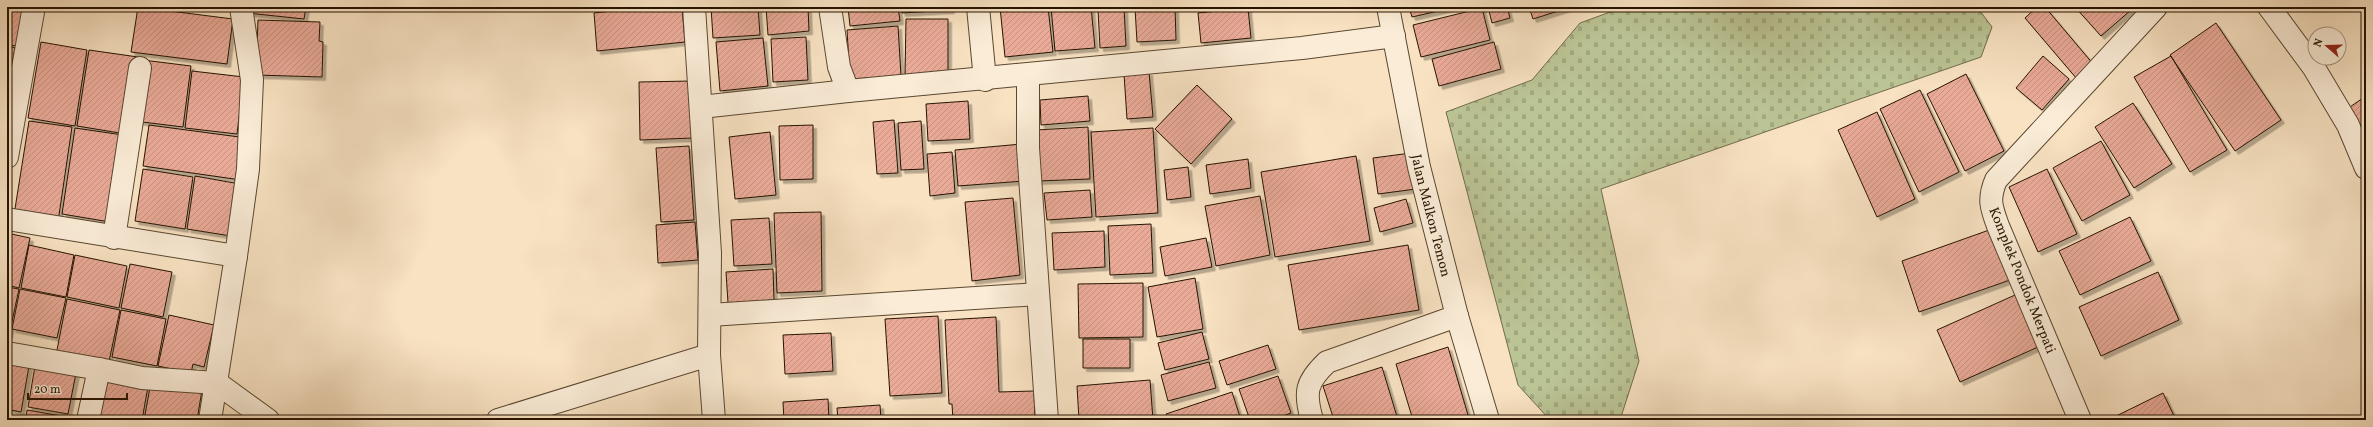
<svg xmlns="http://www.w3.org/2000/svg" width="2373" height="427" font-family="Vollkorn,serif">
<style>
.cemetery{fill:url(#cemetery-stones);stroke:#706c4a}
.building{fill:url(#building-hatch);stroke:#251300;filter:url(#shadow)}
.lines{fill:none;stroke-linecap:round;stroke-linejoin:round}
.minor-casing{stroke:#5a4730;stroke-width:24}
.minor{stroke:#faecd7;stroke-width:22}
.labels{text-anchor:middle;stroke-width:3;stroke-linejoin:round;paint-order:stroke}
.street-label{font-size:14px;fill:#251300;stroke:#faecd7}
</style>
<defs>
<pattern id="cemetery-stones" width="16" height="16" patternUnits="userSpaceOnUse"><rect width="16" height="16" fill="#bbc495"/><path d="M2 7V4a2 2 0 0 1 4 0v3zM10 15v-3a2 2 0 0 1 4 0v3z" fill="#a1a87f"/></pattern>
<pattern id="building-hatch" width="6" height="6" patternUnits="userSpaceOnUse"><rect width="6" height="6" fill="#e9aa98"/><path d="M-1 1l2-2M0 6l6-6M5 7l2-2" fill="none" stroke="#c89181"/></pattern>
<filter id="shadow"><feDropShadow dx="3.5" dy="3.5" stdDeviation="0" flood-color="#0004"/></filter>
</defs>
<rect width="100%" height="100%" fill="#f8e2c2"/>
<filter id="stains"><feTurbulence type="fractalNoise" baseFrequency=".005" numOctaves="4"/><feColorMatrix values="0 0 0 0 .2 0 0 0 0 .09 0 0 0 0 .02 0 0 0 .5 -.17"/></filter>
<radialGradient id="worn" r=".72"><stop offset=".6" stop-color="#630" stop-opacity="0"/><stop offset="1" stop-color="#630" stop-opacity=".3"/></radialGradient>
<!-- cemetery -->
<path class="cemetery" d="M1624 7H1977L1992 27 1981 57 1601 189 1639 361 1620 420H1550L1518 385 1446 112 1532 80 1580 23Z"/>
<!-- building -->
<path class="building" d="M7 7H24L18 46 7 45Z
M138 7 233 19 227 64 131 52Z
M247 7H306L304 19 247 13Z
M648 7H682L685 42 597 51 594 13Z
M711 7H758L760 35 713 38Z
M766 7H808L809 31 768 35Z
M848 7H898L900 21 850 26Z
M901 7H951V10L902 13Z
M1000 7H1048L1053 52 1005 57Z
M1051 7H1091L1095 48 1055 51Z
M1175 7 1176 40 1137 42 1135 8Z
M1409 7H1456L1412 17Z
M1488 7H1507L1510 18 1492 23Z
M1529 7H1571L1533 19Z
M2037 7H2045L2094 65 2077 79 2025 18Z
M2075 7H2128L2131 10 2101 36Z
M1124 8 1126 46 1100 48 1098 10Z
M1248 8 1251 38 1201 43 1198 13Z
M1482 8 1490 40 1421 57 1413 25Z
M906 19H948V75H905Z
M258 20 320 22 319 41 323 42 322 77 256 75Z
M2216 23 2281 120 2235 151 2170 55Z
M898 26 901 76 850 79 847 30Z
M806 37 808 80 773 82 771 39Z
M763 38 768 86 720 91 716 42Z
M41 42 87 50 75 126 28 118Z
M1494 42 1501 69 1439 86 1432 59Z
M7 46 15 48 7 94Z
M89 50 138 57 126 134 77 126Z
M2043 56 2069 79 2042 110 2016 88Z
M2171 56 2227 150 2190 172 2134 77Z
M143 60 191 66 183 127 134 121Z
M192 71 244 77 237 134 185 128Z
M1149 72 1153 117 1127 119 1124 74Z
M1966 74 2004 151 1965 171 1927 94Z
M691 81 693 138 640 140 639 82Z
M1197 85 1232 119 1191 164 1155 129Z
M1920 90 1959 172 1919 192 1880 109Z
M1088 96 1090 121 1041 125 1040 100Z
M2363 98 2366 102V135L2347 109Z
M968 101 970 139 928 141 926 104Z
M2133 103 2172 164 2134 188 2095 127Z
M1877 112 1915 199 1877 217 1838 130Z
M894 120 898 173 877 174 873 122Z
M29 121 72 127 58 222 14 215Z
M921 121 924 169 901 170 898 123Z
M149 125 247 138 241 180 143 166Z
M813 125V179L780 180 779 126Z
M1088 127 1090 179 1038 181 1036 130Z
M75 128 123 135 110 222 62 214Z
M1153 128 1158 213 1096 217 1091 132Z
M770 132 776 195 735 199 729 137Z
M2101 141 2130 195 2082 221 2053 168Z
M1022 144 1024 181 958 186 955 150Z
M689 146 694 220 661 222 656 148Z
M952 152 955 193 930 196 927 154Z
M1411 153 1416 189 1378 194 1373 158Z
M1356 156 1370 241 1275 257 1261 172Z
M1248 159 1251 188 1210 194 1206 165Z
M1188 167 1191 197 1167 200 1164 170Z
M143 169 193 177 185 229 135 221Z
M2047 169 2077 234 2038 252 2009 187Z
M195 176 240 184 231 236 187 229Z
M1090 190 1092 217 1047 220 1044 193Z
M1260 196 1270 255 1216 266 1205 206Z
M1013 198 1020 275 972 281 965 202Z
M1406 199 1413 223 1380 232 1374 208Z
M821 212 822 291 777 293 774 213Z
M2130 217 2151 261 2080 295 2059 251Z
M769 218 772 264 734 266 731 220Z
M695 222 698 260 658 263 656 225Z
M1151 224 1153 273 1110 275 1108 226Z
M1992 229 2010 280 1919 312 1902 261Z
M1104 231 1105 267 1054 270 1052 233Z
M7 233 30 238 19 288 7 285Z
M1206 238 1212 267 1165 276 1160 247Z
M29 245 74 255 66 297 21 288Z
M1408 245 1419 310 1299 330 1288 265Z
M75 255 127 266 119 308 67 297Z
M130 264 172 272 163 317 121 308Z
M773 269 774 300 728 303 726 272Z
M2158 272 2179 320 2101 356 2079 307Z
M1195 278 1203 329 1157 337 1148 287Z
M1143 283V337L1079 338 1078 284Z
M7 287 19 289 9 335H7Z
M20 289 66 298 57 338 12 329Z
M2015 295 2038 347 1960 382 1937 330Z
M67 299 120 310 108 366 56 355Z
M121 310 166 319 157 366 112 357Z
M169 315 214 325 204 367 193 364 191 373 158 366Z
M938 316 942 393 890 396 885 319Z
M996 317 999 392 1034 391 1035 420H953L952 404H949L945 320Z
M1202 332 1209 359 1165 370 1158 343Z
M831 333 833 371 785 374 783 335Z
M1083 339H1130V368H1083Z
M1268 345 1276 369 1227 385 1219 361Z
M1448 347 1468 415 1453 420H1413L1396 364Z
M7 362 29 366 21 412 7 409Z
M1209 362 1216 388 1168 401 1161 375Z
M35 366 76 373 68 414 28 407Z
M1382 367 1398 420H1334L1323 386Z
M101 373 149 381 142 420H93Z
M1278 376 1291 413 1272 420H1250L1239 389Z
M1150 380 1153 420H1079L1077 386Z
M151 382 202 390 197 420H144Z
M1232 392 1241 420H1168L1166 414Z
M2163 393 2176 420H2108Z
M828 399 829 420H784L783 402Z
M880 405 881 420H838L837 408Z
M27 410 67 417V420H26Z
M7 414 20 417 19 420H7Z"/>
<g class="lines">
<!-- minor casing -->
<g class="minor-casing">
<g id="minor">
<path d="M694 7 710 253 709 355 714 420"/>
<path d="M830 7 839 67 848 91 1302 48 1394 36"/>
<path d="M978 7 985 80"/>
<path id="s1" d="M1388 7 1419 167 1457 316 1488 420"/>
<path d="M2269 7 2314 68 2348 125 2366 168"/>
<path d="M1028 76V148L1047 420"/>
<path d="M701 107 848 91"/>
<path d="M7 157 33 12"/>
<path d="M7 219 236 256 210 420"/>
<path d="M114 238 140 68"/>
<path d="M236 256 248 169 252 80 241 7"/>
<path d="M710 315 1038 294"/>
<path d="M7 353 99 369 142 378 217 383 268 420"/>
<path d="M88 420 99 369"/>
<path d="M498 420 709 355"/>
<path d="M1312 420C1304 392 1306 382 1327 362L1457 316"/>
<path d="M2080 420 1998 226C1991 207 1988 199 1996 180L2156 7"/>
</g>
</g>
<!-- minor -->
<use href="#minor" class="minor"/>
</g>
<g class="labels">
<!-- street labels -->
<g class="street-label">
<text dy="5" stroke="none"><textPath href="#s1" startOffset="213">Jalan Malkon Temon</textPath></text>
<text transform="translate(2023 280) rotate(68)" y="5">Komplek Pondok Merpati</text>
</g>
</g>
<!-- margin -->
<rect width="2373" height="427" fill="none" stroke="#f8e2c2" stroke-width="24"/>
<rect x="8" y="8" width="2357" height="411" fill="none" stroke="#251300" stroke-width="2"/>
<rect x="12" y="12" width="2349" height="403" fill="none" stroke="#251300"/>
<!-- north arrow -->
<g transform="translate(2327 46) rotate(290)"><circle r="19" fill="#faecd7" stroke="#a59581"/>
<path d="M0-3L7 15L0 10L-7 15Z" fill="#8f2418"/>
<text y="-6" font-size="11" font-weight="bold" text-anchor="middle" fill="#251300">N</text>
</g>
<!-- scale -->
<path d="M28 393v6h99v-6" fill="none" stroke="#251300" stroke-width="2"/>
<text x="34" y="393" font-size="12" fill="#251300" stroke="#faecd7" stroke-width="3" paint-order="stroke">20 m</text>
<rect width="100%" height="100%" filter="url(#stains)"/>
<rect width="100%" height="100%" fill="url(#worn)"/>
</svg>
